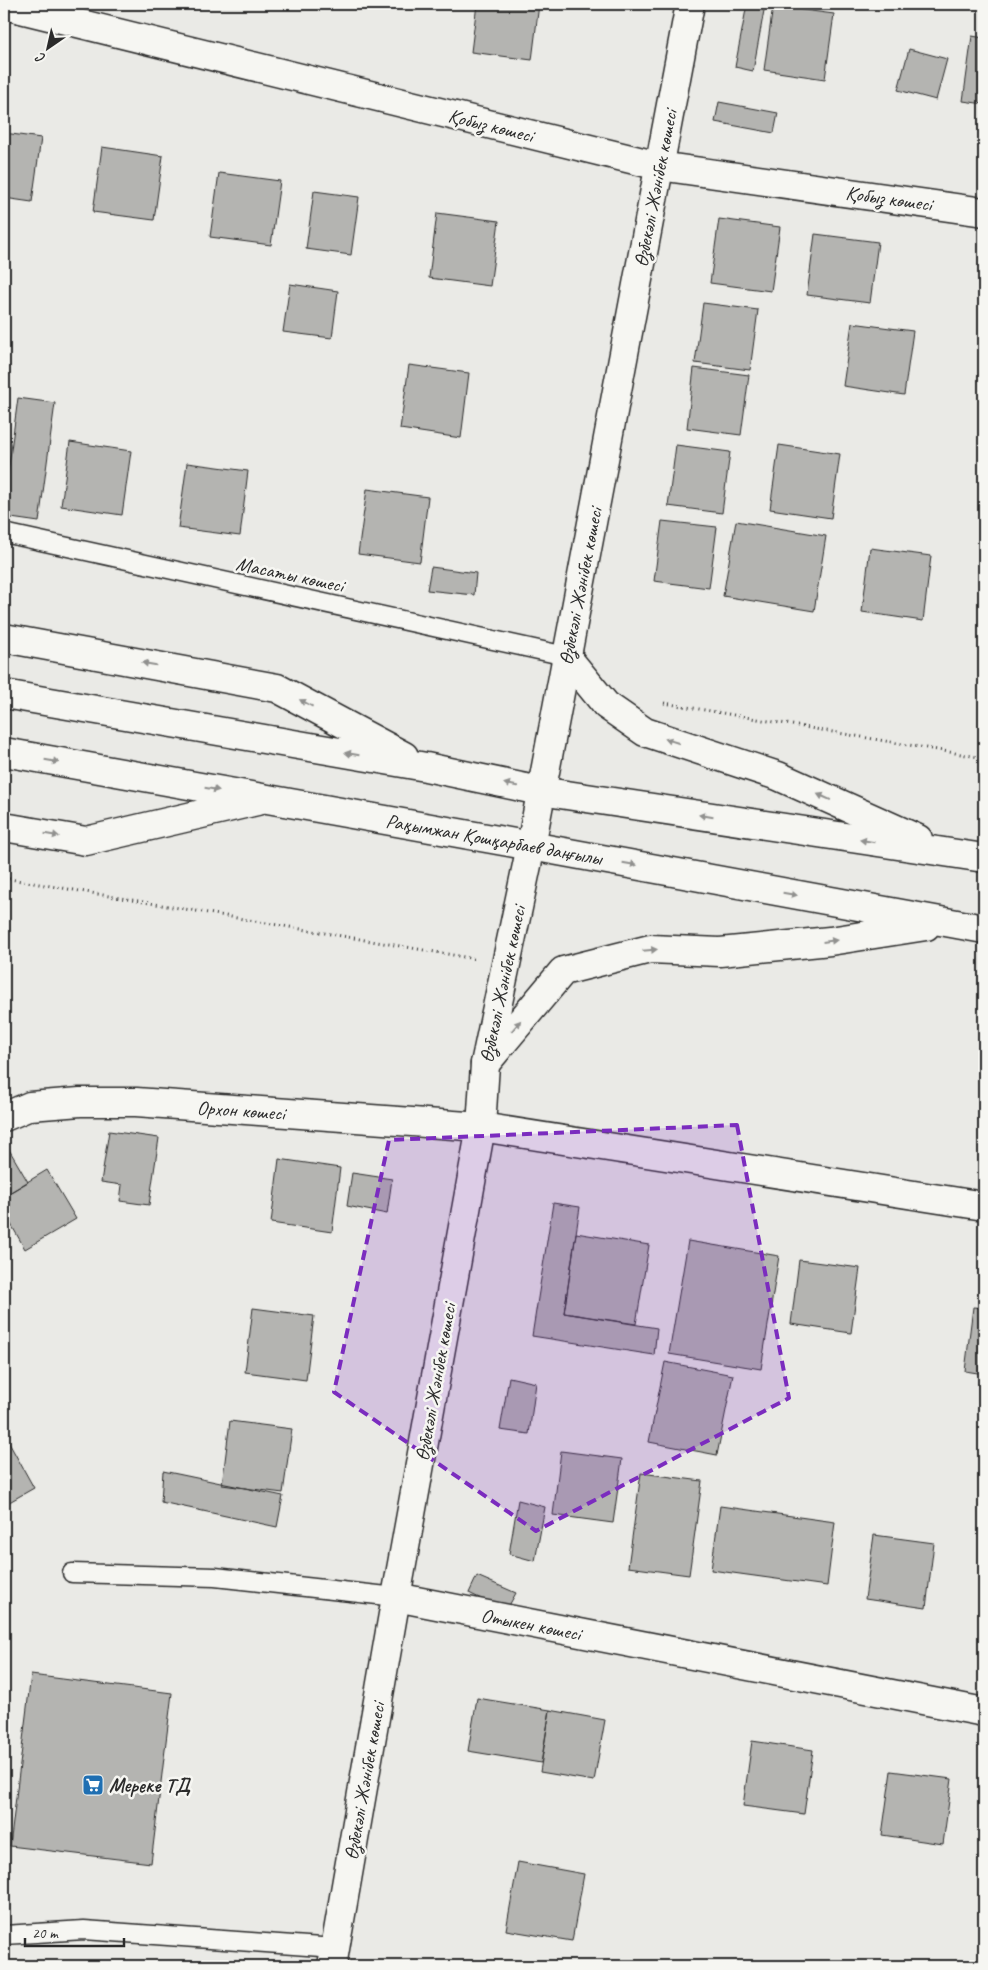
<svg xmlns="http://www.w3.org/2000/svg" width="988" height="1970" font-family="Caveat,sans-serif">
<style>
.building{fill:#b4b4b1;stroke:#2b2b2b}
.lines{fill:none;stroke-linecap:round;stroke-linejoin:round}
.service-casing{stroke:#2b2b2b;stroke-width:21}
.minor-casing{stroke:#2b2b2b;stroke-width:31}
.tertiary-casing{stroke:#2b2b2b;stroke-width:31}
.secondary-casing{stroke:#2b2b2b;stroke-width:31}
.path{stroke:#2b2b2b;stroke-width:3;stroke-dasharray:1 4;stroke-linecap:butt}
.service{stroke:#f6f6f2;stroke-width:18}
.minor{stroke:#f6f6f2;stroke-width:28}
.tertiary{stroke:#f6f6f2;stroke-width:28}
.secondary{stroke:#f6f6f2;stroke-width:28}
.oneway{fill:#90908e}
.marked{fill:#7b2cbf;fill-opacity:0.2;stroke:#7b2cbf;stroke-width:4;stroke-dasharray:10 6;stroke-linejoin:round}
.labels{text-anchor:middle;stroke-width:5;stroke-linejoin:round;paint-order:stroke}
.street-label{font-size:20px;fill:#2b2b2b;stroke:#f6f6f2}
.poi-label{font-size:20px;font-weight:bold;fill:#2b2b2b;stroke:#f6f6f2;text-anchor:start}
</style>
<rect width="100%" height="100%" fill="#eaeae6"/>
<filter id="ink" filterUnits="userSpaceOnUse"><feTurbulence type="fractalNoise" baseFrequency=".02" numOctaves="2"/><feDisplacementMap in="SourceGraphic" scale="10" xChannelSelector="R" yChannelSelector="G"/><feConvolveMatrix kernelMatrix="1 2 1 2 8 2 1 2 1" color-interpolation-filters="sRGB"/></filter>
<g filter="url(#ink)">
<!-- building -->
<path class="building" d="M371 4H418L417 10Z
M477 4H539L532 60 471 52Z
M747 4 765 5 753 71 735 67Z
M889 4H906L905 8Z
M773 6 834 14 825 79 764 70Z
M972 36 984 38V104L963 101Z
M909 49 947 59 936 100 898 90Z
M719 102 778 113 774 133 715 122Z
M4 133 41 138 32 202 4 198Z
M102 147 163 156 154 220 93 212Z
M219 173 280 181 271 245 210 237Z
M314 191 359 197 351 255 306 249Z
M437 213 499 221 490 286 429 278Z
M719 219 780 227 771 291 710 283Z
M815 234 878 242 870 303 807 295Z
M290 284 338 291 332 338 283 332Z
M703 303 758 310 750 370 695 363Z
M852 323 913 331 904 395 843 386Z
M409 365 469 373 461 438 400 429Z
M694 368 749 375 741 435 687 428Z
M18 398 55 403 39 522 4 517V502Z
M70 442 131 451 122 515 61 506Z
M676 445 730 452 722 513 668 506Z
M779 445 840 454 831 518 770 509Z
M187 463 248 471 240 536 178 528Z
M367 489 428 497 420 562 358 554Z
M662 521 717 527 709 588 654 581Z
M736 521 826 536 814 611 723 596Z
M870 548 931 556 923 621 862 612Z
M431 567 476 573 474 595 427 590Z
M109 1131 159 1138 149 1205 120 1201 122 1185 101 1182Z
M4 1141 28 1182 4 1196Z
M279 1159 340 1168 332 1232 271 1223Z
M47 1170 76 1219 25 1249 4 1212V1196Z
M352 1173 392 1179 387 1214 347 1206Z
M553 1203 580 1207 564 1313 657 1328 654 1355 532 1336Z
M576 1233 649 1245 636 1324 564 1313Z
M688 1241 779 1256 761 1369 669 1354Z
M799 1260 860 1268 851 1333 791 1324Z
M973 1307 984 1308V1374L965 1371Z
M253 1308 314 1316 306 1380 245 1372Z
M665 1362 733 1375 717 1455 649 1442Z
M509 1377 536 1383 529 1434 500 1430Z
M230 1421 292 1429 283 1493 222 1485Z
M4 1434 34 1488 4 1505Z
M561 1451 622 1459 613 1523 553 1515Z
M163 1471 283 1496 277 1527 161 1502Z
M641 1473 702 1481 689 1575 628 1567Z
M518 1500 545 1507 535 1561 509 1554Z
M720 1506 835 1522 827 1586 711 1570Z
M874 1535 934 1543 926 1608 865 1599Z
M477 1576 516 1593 506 1611 469 1593Z
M31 1675 172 1693 151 1863 10 1846Z
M477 1698 550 1710 541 1763 468 1751Z
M550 1710 605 1720 594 1781 540 1772Z
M752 1741 813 1750 804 1814 743 1806Z
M891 1771 952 1779 943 1844 882 1835Z
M518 1862 584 1874 572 1941 506 1930Z"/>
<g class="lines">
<!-- service casing -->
<g class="service-casing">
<path id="service" d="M4 533 566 656
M72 1573 215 1577 396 1597
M4 1935 84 1930 335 1948"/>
</g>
<!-- minor casing -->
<g class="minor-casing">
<path id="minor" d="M4 5 659 166 984 212
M4 1117 30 1106 80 1102H136L481 1127 984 1206
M396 1597 984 1712"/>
</g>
<!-- tertiary casing -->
<g class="tertiary-casing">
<path id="tertiary" d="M332 1966 396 1597 481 1127 485 1064 531 846 690 4"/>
</g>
<!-- secondary casing -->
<g class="secondary-casing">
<path id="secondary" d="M4 638 277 688 404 756
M566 656 606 705 645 732 778 776 918 839
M4 694 426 767 540 791 984 858
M4 752 531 846 984 929
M4 827 86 841 257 801
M485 1064 563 971 650 949 720 952 830 941 926 926"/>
</g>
<!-- path -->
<path class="path" d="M664 703 984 758
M4 878 476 959"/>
<!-- service -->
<use href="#service" class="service"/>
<!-- minor -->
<use href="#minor" class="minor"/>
<!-- tertiary -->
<use href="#tertiary" class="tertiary"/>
<!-- secondary -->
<use href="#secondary" class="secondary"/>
</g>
<!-- one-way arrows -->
<defs><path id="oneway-solid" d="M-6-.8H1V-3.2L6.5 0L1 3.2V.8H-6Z" transform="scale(1.25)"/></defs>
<g class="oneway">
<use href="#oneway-solid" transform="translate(149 664) rotate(-170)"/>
<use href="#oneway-solid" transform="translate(306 703) rotate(-152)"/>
<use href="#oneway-solid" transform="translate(672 741) rotate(-162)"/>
<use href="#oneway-solid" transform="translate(352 754) rotate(-170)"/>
<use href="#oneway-solid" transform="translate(52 761) rotate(10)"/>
<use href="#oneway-solid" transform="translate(511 785) rotate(-168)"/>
<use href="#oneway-solid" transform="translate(212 789) rotate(10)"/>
<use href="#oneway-solid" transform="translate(824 797) rotate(-156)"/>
<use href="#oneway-solid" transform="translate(706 816) rotate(-171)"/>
<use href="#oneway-solid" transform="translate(52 835) rotate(10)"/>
<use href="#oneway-solid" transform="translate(867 841) rotate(-171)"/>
<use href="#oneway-solid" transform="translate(630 864) rotate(10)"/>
<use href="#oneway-solid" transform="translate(790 894) rotate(10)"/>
<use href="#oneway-solid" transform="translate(830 941) rotate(-7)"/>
<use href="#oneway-solid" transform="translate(650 950) rotate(-5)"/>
<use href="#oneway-solid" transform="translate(516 1026) rotate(-50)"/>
</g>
</g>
<!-- marked area -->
<path class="marked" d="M737 1125 789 1398 536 1531 334 1392 389 1140Z"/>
<!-- icons -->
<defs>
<g id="supermarket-square" transform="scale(1.125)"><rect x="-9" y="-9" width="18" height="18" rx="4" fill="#1f6fb2" stroke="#f6f6f2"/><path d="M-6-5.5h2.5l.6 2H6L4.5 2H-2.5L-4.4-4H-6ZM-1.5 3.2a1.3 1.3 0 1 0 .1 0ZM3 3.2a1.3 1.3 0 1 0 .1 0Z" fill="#fff"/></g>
</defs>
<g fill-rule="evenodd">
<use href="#supermarket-square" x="93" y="1785"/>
</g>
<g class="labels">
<!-- street labels -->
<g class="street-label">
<text transform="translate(491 125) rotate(14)" y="7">Қобыз көшесі</text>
<text transform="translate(655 188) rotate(-79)" y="7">Өзбекәлі Жәнібек көшесі</text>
<text transform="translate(889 198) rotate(8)" y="7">Қобыз көшесі</text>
<text transform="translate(290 574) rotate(12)" y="7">Масаты көшесі</text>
<text transform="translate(580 586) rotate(-79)" y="7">Өзбекәлі Жәнібек көшесі</text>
<text transform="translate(494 839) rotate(10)" y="7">Рақымжан Қошқарбаев даңғылы</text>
<text transform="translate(502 984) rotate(-78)" y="7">Өзбекәлі Жәнібек көшесі</text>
<text transform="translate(241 1110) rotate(4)" y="7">Орхон көшесі</text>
<text transform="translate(435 1382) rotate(-80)" y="7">Өзбекәлі Жәнібек көшесі</text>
<text transform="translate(531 1624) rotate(11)" y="7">Отыкен көшесі</text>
<text transform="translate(364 1781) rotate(-80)" y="7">Өзбекәлі Жәнібек көшесі</text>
</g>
<!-- poi labels -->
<g class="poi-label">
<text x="109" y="1792">Мереке ТД</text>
</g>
</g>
<!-- margin -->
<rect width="988" height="1970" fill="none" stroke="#f6f6f2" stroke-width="20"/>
<rect x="10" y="10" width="968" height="1950" fill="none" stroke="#2b2b2b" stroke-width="2" filter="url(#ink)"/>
<!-- north arrow -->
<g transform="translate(48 48) rotate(214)" stroke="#f6f6f2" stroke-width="4" paint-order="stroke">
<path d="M0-4L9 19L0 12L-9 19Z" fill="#2b2b2b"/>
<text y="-8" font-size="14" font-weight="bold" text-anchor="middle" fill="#2b2b2b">С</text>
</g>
<!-- scale -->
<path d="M25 1938v8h99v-8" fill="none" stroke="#2b2b2b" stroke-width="2.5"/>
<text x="32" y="1938" font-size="15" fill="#2b2b2b" stroke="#f6f6f2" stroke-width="4" paint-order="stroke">20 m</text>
</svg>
